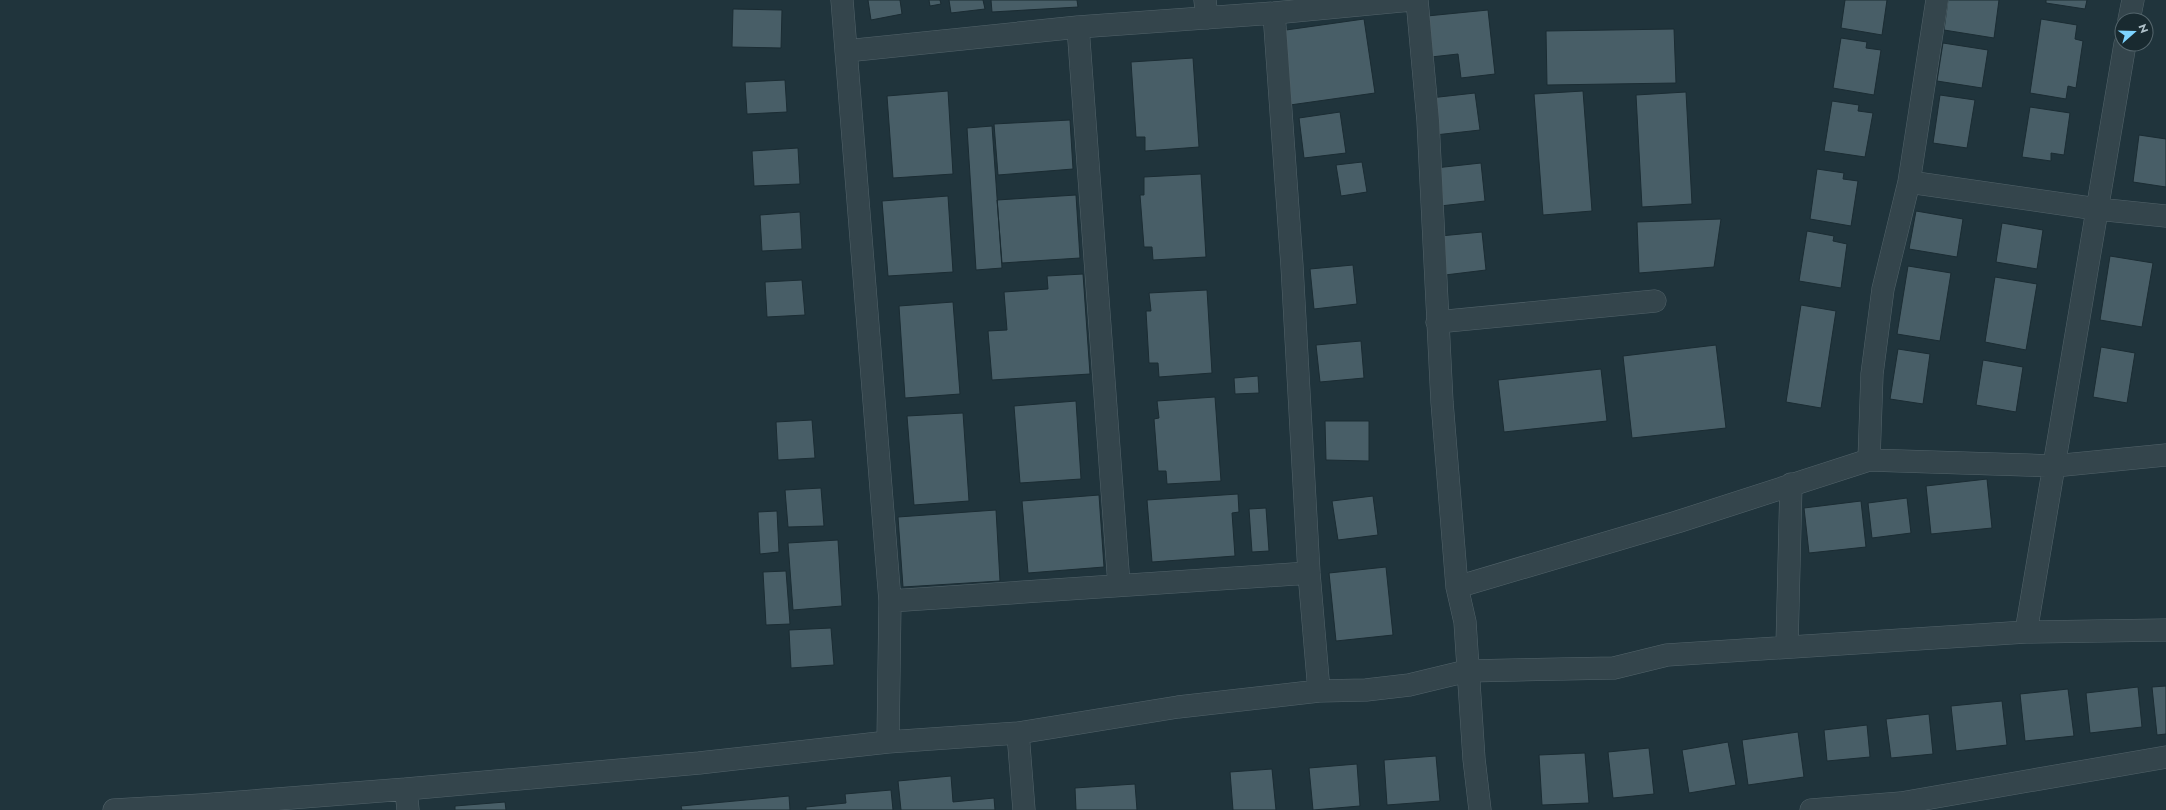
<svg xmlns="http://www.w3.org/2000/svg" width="2166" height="810" font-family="Jost,sans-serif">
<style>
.building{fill:#485e67;stroke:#1b2c33}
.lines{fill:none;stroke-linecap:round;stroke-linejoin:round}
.street-casing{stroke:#52636a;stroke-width:23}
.street{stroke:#34454c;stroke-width:22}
</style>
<rect width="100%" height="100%" fill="#20343c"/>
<!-- building -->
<path class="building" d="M868 0H900L902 14 871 20Z
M929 0H940L941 4 930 6Z
M949 0H983L985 9 951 13Z
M991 0H1077L1078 7 992 12Z
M1845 0H1887L1882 35 1841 28Z
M1948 0H1999L1994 38 1944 30Z
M2046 0H2087L2085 9 2046 3Z
M733 9 782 10 781 48 732 47Z
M1488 10 1495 74 1461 78 1458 54 1431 57 1427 16Z
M1364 19 1375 93 1290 105 1279 31Z
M2041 19 2077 25 2075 39 2083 41 2076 88 2068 86 2066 99 2030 93Z
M1674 29 1676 83 1547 85 1546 31Z
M1841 38 1867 42 1866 48 1881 50 1874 95 1833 88Z
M1943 43 1988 50 1982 88 1937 81Z
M1193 58 1199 147 1145 151V137H1136L1131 62Z
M785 80 787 112 747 114 745 82Z
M948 91 953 174 893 178 887 96Z
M1583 91 1592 211 1543 215 1534 94Z
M1686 92 1692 204 1642 207 1636 95Z
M1475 93 1480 130 1435 135 1430 98Z
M1940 95 1975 100 1967 148 1933 143Z
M1832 101 1859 105 1858 111 1873 113 1865 157 1824 151Z
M2030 107 2070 113 2064 155 2051 153V161L2022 157Z
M1340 112 1346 153 1304 158 1299 118Z
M1070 120 1073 169 998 175 994 124Z
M992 126 1002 268 976 270 967 128Z
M2139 135 2166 139V187L2133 182Z
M798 148 800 184 754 186 752 151Z
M1362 162 1367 192 1341 196 1336 165Z
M1481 163 1485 201 1440 206 1435 168Z
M1817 169 1844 173 1843 179 1858 181 1851 226 1810 219Z
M1201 174 1206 257 1153 260 1152 247H1144L1140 195H1144V177Z
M1076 195 1080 258 1002 263 997 200Z
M948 196 953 272 888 276 882 201Z
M1916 211 1963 219 1957 257 1909 249Z
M800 212 802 249 762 251 760 215Z
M1721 219 1714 267 1639 273 1637 222Z
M2002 223 2043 230 2037 269 1996 262Z
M1807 231 1834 236 1833 241 1847 244 1841 288 1799 281Z
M1482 232 1486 270 1445 275 1440 236Z
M2110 256 2153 263 2142 327 2100 320Z
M1353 265 1357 304 1314 309 1310 269Z
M1908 266 1951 273 1940 341 1897 334Z
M1083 274 1090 374 992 380 988 331 1007 330 1004 292 1048 289 1047 276Z
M1995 277 2037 284 2026 350 1985 342Z
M802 280 805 315 767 317 765 282Z
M1207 290 1212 373 1159 377 1158 363H1149L1146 311H1151L1149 293Z
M953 302 960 394 905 398 899 306Z
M1801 305 1836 311 1821 408 1786 402Z
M1361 341 1364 378 1320 382 1316 345Z
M1716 345 1726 428 1632 438 1623 356Z
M2101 347 2135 353 2127 403 2093 397Z
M1898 349 1930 354 1923 404 1890 399Z
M1983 360 2023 367 2016 412 1976 405Z
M1601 369 1607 421 1504 432 1498 380Z
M1258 376 1259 393 1235 394 1234 378Z
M1215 397 1221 481 1167 484 1166 471H1158L1154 419 1159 418 1157 401Z
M1076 401 1081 479 1020 483 1014 406Z
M963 413 969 501 914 505 907 416Z
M812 420 815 458 778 460 776 422Z
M1325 421H1369V461L1326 460Z
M1987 479 1992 528 1931 534 1926 486Z
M821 488 824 526 788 527 785 490Z
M1238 494 1239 512 1232 513 1235 556 1152 562 1147 500Z
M1099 495 1104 567 1028 573 1022 501Z
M1373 496 1378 535 1338 540 1332 501Z
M1907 498 1911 533 1872 538 1868 503Z
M1861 501 1866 547 1809 553 1804 508Z
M1266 508 1269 551 1252 552 1249 509Z
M996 510 1000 581 903 587 898 517Z
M777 511 779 552 760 554 758 512Z
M838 540 842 606 793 610 788 543Z
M1386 567 1393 635 1336 641 1329 573Z
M786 571 790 624 766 625 763 572Z
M831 628 834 665 791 668 789 630Z
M2166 686V734L2157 735 2152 687Z
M2138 687 2142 727 2090 733 2086 693Z
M2068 689 2074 736 2025 741 2020 694Z
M2002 701 2007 745 1956 751 1951 706Z
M1929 714 1933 754 1891 758 1886 719Z
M1867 725 1870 757 1827 761 1824 730Z
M1798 732 1804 777 1748 785 1742 740Z
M1728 742 1736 785 1689 793 1682 750Z
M1649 748 1654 794 1613 798 1608 752Z
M1585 753 1589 803 1542 805 1539 755Z
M1436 756 1440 801 1387 805 1384 760Z
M1357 764 1360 806 1313 810 1309 768Z
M1272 769 1276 810H1233L1230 772Z
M951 776 953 802 994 798 995 810H901L898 781Z
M1135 784 1137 810H1076L1075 788Z
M891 790 893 810H806V807L846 803 845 794Z
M789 796 790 810H682L681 806Z
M505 802 506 810H455V806Z"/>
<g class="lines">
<!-- street casing -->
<g class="street-casing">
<path id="street" d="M842 0 890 601 888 742
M1205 0 1207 18
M1417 0 1428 121 1442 402 1457 587 1465 622 1474 759 1480 810
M1274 13 1292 266 1309 573 1319 691
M2129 20 2133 0
M1078 27 1119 585
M846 51 1078 27 1274 13 1411 0
M1909 182 2097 209 2166 216
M1437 322 1655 301
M1869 460 2054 466 2166 455
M1457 587 1677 522 1869 460 1872 374 1883 289 1909 182 1937 0
M890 601 1309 573
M2026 632 2125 44
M1787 646 1791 484
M1018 733 1024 810
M406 789 408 810
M114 810 201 805 406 789 699 763 888 742 1018 733 1178 707 1319 691 1366 690 1409 685 1467 671 1614 668 1667 655 2026 632 2166 630
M1811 810 1901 803 2166 757"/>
</g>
<!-- street -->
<use href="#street" class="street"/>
</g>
<!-- north arrow -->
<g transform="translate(2134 32) rotate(70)"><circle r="19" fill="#192a30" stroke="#55666d"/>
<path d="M0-3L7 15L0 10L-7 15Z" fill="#7dd4ff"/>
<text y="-6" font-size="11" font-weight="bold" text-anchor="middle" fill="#afc0c8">N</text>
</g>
</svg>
